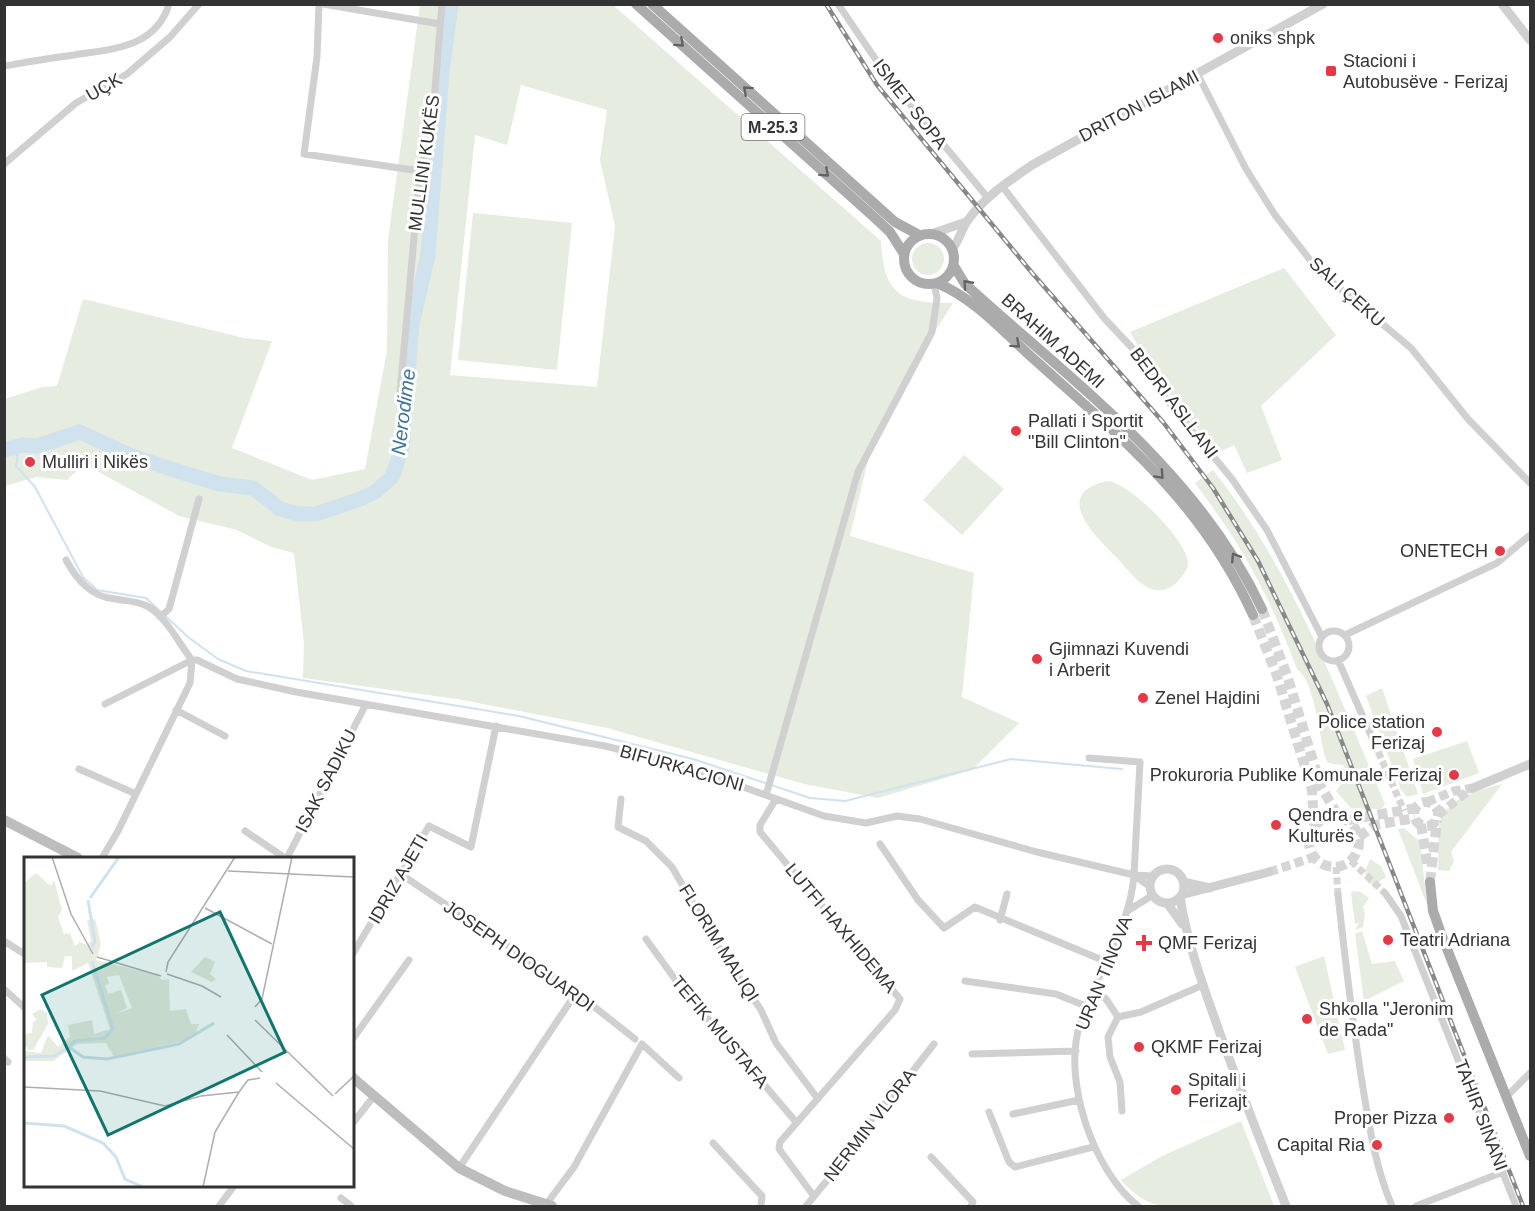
<svg xmlns="http://www.w3.org/2000/svg" width="1535" height="1211" font-family="Arial,sans-serif">
<style>
.green{fill:#e6ecdf;fill-rule:evenodd}
.lines{fill:none;stroke-linecap:round;stroke-linejoin:round}
.stream{stroke:#cfe2ee;stroke-width:2}
.river{stroke:#cfe2ee;stroke-width:15}
.minor-tunnel{stroke:#d6d6d6;stroke-width:7;stroke-dasharray:7 3.5;stroke-linecap:butt}
.tertiary-tunnel{stroke:#d6d6d6;stroke-width:9;stroke-dasharray:9 4.5;stroke-linecap:butt}
.primary-tunnel{stroke:#d6d6d6;stroke-width:10;stroke-dasharray:10 5;stroke-linecap:butt}
.minor{stroke:#d0d0d0;stroke-width:7}
.tertiary{stroke:#d0d0d0;stroke-width:9}
.secondary{stroke:#bdbdbd;stroke-width:10}
.primary{stroke:#ababab;stroke-width:10}
.rail-casing{stroke:#888;stroke-width:4.5}
.rail{stroke:#fff;stroke-width:2;stroke-dasharray:7;stroke-linecap:butt}
.oneway{stroke:#636363}
.poi-dot{fill:#e63946;stroke:#fff;stroke-width:2}
.labels{text-anchor:middle;stroke-width:6;stroke-linejoin:round;paint-order:stroke}
.shield{fill:#fff;stroke:#707070;stroke-width:1.5}
.shield-label{font-size:16px;font-weight:bold;fill:#333}
.poi-label{font-size:18px;fill:#333;stroke:#fff;text-anchor:start}
.street-label{font-size:18px;fill:#333;stroke:#fff}
.water-label{font-size:20px;font-style:italic;fill:#3f7597;stroke:#fff}
.inset-river{fill:none;stroke:#cfe2ee;stroke-width:3}
.inset-road{fill:none;stroke:#adadad;stroke-width:1.5}
.view{fill:#0f766e;fill-opacity:0.15;stroke:#0f766e;stroke-width:3}
.inset-edge{fill:none;stroke:#333;stroke-width:3}
</style>
<rect width="100%" height="100%" fill="#fff"/>
<!-- green -->
<path class="green" d="M420 5H613L881 241C884 297 902 303 953 303L893 398 869 456 850 536 974 573 962 697 1019 723 972 770 878 798 804 784 607 728 457 699 303 678 304 643 294 553 271 547 237 530 179 516 84 464 67 480 36 477 5 486V399L42 387 57 386 83 299 244 338 272 341 232 448 312 480 365 469 387 351 388 240ZM521 85 607 110 600 160 615 226 597 387 450 375 475 135 507 145Z
M473 213 572 223 557 370 458 360Z
M912 259a16 16 0 1 1 32 0a16 16 0 1 1-32 0Z
M1284 268 1336 335 1261 406 1282 460 1247 473 1234 445 1217 453 1156 377 1130 332Z
M964 455 1004 489 962 535 923 500Z
M1213 470C1291 568 1336 689 1385 804L1381 809 1351 808 1336 791 1347 776 1343 765 1328 763 1325 757C1319 735 1315 682 1297 669 1270 597 1242 545 1195 483Z
M1107 481C1128 481 1188 541 1188 563 1188 569 1183 575 1180 579 1175 585 1168 590 1160 590 1156 591 1151 589 1147 587 1136 582 1126 567 1117 558 1096 537 1050 494 1107 481Z
M1382 688 1418 794 1407 797 1401 790 1366 696Z
M1467 741 1479 773 1423 794 1413 759Z
M1502 784 1451 852 1454 861 1449 871 1438 870C1439 855 1437 836 1440 822 1447 797 1481 790 1502 784Z
M1404 828 1420 842 1427 905 1398 829Z
M1370 859 1381 866 1386 877 1374 885 1368 883 1365 871Z
M1353 891 1361 892 1369 898 1363 907 1365 914 1363 927 1355 930 1359 923 1355 924 1351 893Z
M1362 931 1372 964 1395 961 1404 981 1364 1001 1355 934Z
M1324 956 1345 1050 1328 1054 1295 967Z
M1241 1121 1274 1206C1243 1207 1182 1211 1154 1204 1141 1200 1129 1189 1121 1180L1162 1156Z"/>
<g class="lines">
<!-- stream -->
<path class="stream" d="M4 457 13 454 18 455 16 466 35 487 83 577 97 590 146 598 188 637 218 659 246 671 519 716 693 759 810 798 845 801 1011 759 1122 769"/>
<!-- river -->
<path class="river" d="M4 450 22 445 37 446 80 432 127 454 177 471 220 484 253 488 280 509 299 514H316L360 499 375 492 392 477 402 449 412 324 428 255 442 72 451 4"/>
<!-- minor-tunnel -->
<path class="minor-tunnel" d="M1374 742 1404 811
M1351 861 1385 893
M1336 867 1338 895"/>
<!-- tertiary-tunnel -->
<path class="tertiary-tunnel" d="M1427 802 1454 791 1473 788
M1438 815 1468 791
M1269 872 1314 857"/>
<!-- primary-tunnel -->
<path class="primary-tunnel" d="M1262 609 1287 675 1321 787 1339 817
M1253 615 1277 676 1312 790 1314 826
M1414 814a12 12 0 1 1 24 0a12 12 0 1 1-24 0Z
M1309 842a25 25 0 1 1 50 0a25 25 0 1 1-50 0Z
M1348 820 1416 808
M1421 824 1428 868
M1359 837 1375 825 1415 818
M1430 882 1437 820"/>
<!-- minor -->
<path class="minor" d="M319 4 317 57 304 154 420 171
M323 4 440 24
M838 4 889 79 988 198
M4 66C28 62 50 58 74 55 111 49 156 48 169 4
M1198 75 1246 169 1275 215 1318 270 1411 348 1468 419 1530 483
M4 164 76 103 127 74 170 37 199 4
M1002 186 1104 318 1134 350 1170 404 1232 479 1267 530 1322 637
M400 393 420 171 432 126 442 4
M66 560C77 580 91 597 115 599 126 601 137 601 147 606 166 616 179 644 192 660L190 683 118 831 102 858
M160 617 169 609 199 499
M1319 646a15 15 0 1 1 30 0a15 15 0 1 1-30 0Z
M1345 635 1497 563 1530 535
M1338 660 1374 742
M105 704 192 660H197L237 679 296 692 605 746 685 766 824 816 866 823 897 816 920 819 1037 852 1134 875C1130 929 1096 973 1080 1024 1062 1079 1093 1171 1138 1206
M176 710 225 736
M1089 758 1140 762 1134 875
M79 769 136 794
M766 795 858 472 932 332 937 298 934 284
M621 799 618 827 646 841 672 867 718 946 761 1010 776 1043 818 1099
M776 799 760 825V832L900 999 895 1010 780 1142 779 1149 813 1195
M245 831 285 858
M880 844 918 900 944 928 975 907 1107 962
M287 858 366 704
M402 875 573 990 635 1039
M1134 875 1150 887
M1134 875 1153 876
M1385 893 1401 916 1516 1206
M1338 895C1345 958 1352 1020 1362 1082 1369 1124 1375 1167 1392 1206
M1129 910 1153 895
M1000 920 1007 894
M646 939 680 986 796 1122
M4 941 26 955
M352 955 429 826 471 847 496 726
M965 981 1056 994 1088 1007
M4 989 26 1009
M1094 991 1106 999 1118 1017 1108 1037 1110 1057 1120 1082 1122 1111
M1118 1017 1141 1012 1203 985
M352 1040 409 960
M972 1054 1076 1051
M4 1058 8 1062
M1508 1095 1530 1073
M989 1112 1009 1162 1015 1167 1093 1147
M1013 1114 1079 1100
M352 1124 374 1096
M713 1143 762 1196 761 1206
M931 1157 973 1202 971 1206
M459 1168 570 1002
M341 1198 351 1206
M219 1206 234 1186
M545 1206 574 1167 642 1044 679 1078
M806 1206 843 1161 876 1113 898 1090 934 1044
M1416 1206 1503 1172"/>
<!-- tertiary -->
<path class="tertiary" d="M1502 4 1530 40
M931 234 966 222
M952 249C960 240 961 229 968 220 984 197 1009 181 1032 165L1323 4
M1473 788 1530 764
M1150 886a17 17 0 1 1 34 0a17 17 0 1 1-34 0Z
M1183 882 1210 888
M1181 895 1269 872
M1180 897C1186 936 1198 971 1211 1008 1234 1075 1260 1140 1286 1206
M1167 903 1182 924"/>
<!-- secondary -->
<path class="secondary" d="M4 820 78 858
M352 1077 459 1168 505 1191 552 1206"/>
<!-- primary -->
<path class="primary" d="M636 4 875 218 890 232 904 254
M652 4 895 222 919 235
M904 259a25 25 0 1 1 50 0a25 25 0 1 1-50 0Z
M954 266 965 284C1074 383 1198 472 1262 609
M937 283C976 299 1005 334 1036 361 1125 441 1202 503 1253 615
M1430 882 1433 911 1443 939 1530 1156"/>
<!-- rail casing -->
<g class="rail-casing">
<path id="rail" d="M826 4 877 85 1033 274 1163 422 1213 488 1258 561 1327 704 1523 1206"/>
</g>
<!-- rail -->
<use href="#rail" class="rail"/>
</g>
<!-- one-way arrows -->
<defs><path id="oneway-chevron" d="M-2-3.5L2.5 0L-2 3.5" fill="none" stroke-width="1.6" stroke-linecap="round" stroke-linejoin="round" transform="scale(1.5)"/></defs>
<g class="oneway">
<use href="#oneway-chevron" transform="translate(680 43) rotate(42)"/>
<use href="#oneway-chevron" transform="translate(747 90) rotate(-138)"/>
<use href="#oneway-chevron" transform="translate(825 173) rotate(42)"/>
<use href="#oneway-chevron" transform="translate(967 284) rotate(-132)"/>
<use href="#oneway-chevron" transform="translate(1016 344) rotate(42)"/>
<use href="#oneway-chevron" transform="translate(1160 475) rotate(47)"/>
<use href="#oneway-chevron" transform="translate(1235 557) rotate(-122)"/>
</g>
<!-- markers -->
<g class="poi-dot">
<circle cx="1218" cy="38" r="6"/>
<rect x="1325" y="65" width="12" height="12" rx="3"/>
<circle cx="1016" cy="431" r="6"/>
<circle cx="30" cy="462" r="6"/>
<circle cx="1500" cy="551" r="6"/>
<circle cx="1037" cy="659" r="6"/>
<circle cx="1143" cy="698" r="6"/>
<circle cx="1437" cy="732" r="6"/>
<circle cx="1454" cy="775" r="6"/>
<circle cx="1276" cy="825" r="6"/>
<circle cx="1388" cy="940" r="6"/>
<path d="M1141 934h6v6h6v6h-6v6h-6v-6h-6v-6h6z"/>
<circle cx="1307" cy="1019" r="6"/>
<circle cx="1139" cy="1047" r="6"/>
<circle cx="1176" cy="1090" r="6"/>
<circle cx="1449" cy="1118" r="6"/>
<circle cx="1377" cy="1145" r="6"/>
</g>
<g class="labels">
<!-- shield labels -->
<rect class="shield" x="741.5" y="114" width="63" height="26" rx="4.5"/>
<g class="shield-label">
<text x="773" y="133">M-25.3</text>
</g>
<!-- poi labels -->
<g class="poi-label">
<text x="1230" y="44">oniks shpk</text>
<text x="1343" y="67">Stacioni i<tspan x="1343" dy="21">Autobusëve - Ferizaj</tspan></text>
<text x="1028" y="427">Pallati i Sportit<tspan x="1028" dy="21">"Bill Clinton"</tspan></text>
<text x="42" y="468">Mulliri i Nikës</text>
<text x="1488" y="557" text-anchor="end">ONETECH</text>
<text x="1049" y="655">Gjimnazi Kuvendi<tspan x="1049" dy="21">i Arberit</tspan></text>
<text x="1155" y="704">Zenel Hajdini</text>
<text x="1425" y="728" text-anchor="end">Police station<tspan x="1425" dy="21">Ferizaj</tspan></text>
<text x="1442" y="781" text-anchor="end">Prokuroria Publike Komunale Ferizaj</text>
<text x="1288" y="821">Qendra e<tspan x="1288" dy="21">Kulturës</tspan></text>
<text x="1400" y="946">Teatri Adriana</text>
<text x="1158" y="949">QMF Ferizaj</text>
<text x="1319" y="1015">Shkolla "Jeronim<tspan x="1319" dy="21">de Rada"</tspan></text>
<text x="1151" y="1053">QKMF Ferizaj</text>
<text x="1188" y="1086">Spitali i<tspan x="1188" dy="21">Ferizajt</tspan></text>
<text x="1437" y="1124" text-anchor="end">Proper Pizza</text>
<text x="1365" y="1151" text-anchor="end">Capital Ria</text>
</g>
<!-- street labels -->
<g class="street-label">
<text transform="translate(104 87) rotate(-30)" y="6">UÇK</text>
<text transform="translate(910 104) rotate(52)" y="6">ISMET SOPA</text>
<text transform="translate(1139 106) rotate(-28)" y="6">DRITON ISLAMI</text>
<text transform="translate(424 163) rotate(-82)" y="6">MULLINI KUKËS</text>
<text transform="translate(1347 292) rotate(42)" y="6">SALI ÇEKU</text>
<text transform="translate(1053 341) rotate(42)" y="6">BRAHIM ADEMI</text>
<text transform="translate(1174 403) rotate(53)" y="6">BEDRI ASLLANI</text>
<text transform="translate(682 768) rotate(16)" y="6">BIFURKACIONI</text>
<text transform="translate(326 781) rotate(-63)" y="6">ISAK SADIKU</text>
<text transform="translate(398 879) rotate(-60)" y="6">IDRIZ AJETI</text>
<text transform="translate(841 928) rotate(50)" y="6">LUTFI HAXHIDEMA</text>
<text transform="translate(719 943) rotate(58)" y="6">FLORIM MALIQI</text>
<text transform="translate(519 956) rotate(35)" y="6">JOSEPH DIOGUARDI</text>
<text transform="translate(1104 973) rotate(-68)" y="6">URAN TINOVA</text>
<text transform="translate(720 1032) rotate(50)" y="6">TEFIK MUSTAFA</text>
<text transform="translate(1481 1115) rotate(69)" y="6">TAHIR SINANI</text>
<text transform="translate(870 1125) rotate(-52)" y="6">NERMIN VLORA</text>
</g>
<!-- water labels -->
<g class="water-label">
<text transform="translate(403 412) rotate(-83)" y="7">Nerodime</text>
</g>
</g>
<!-- overview -->
<g transform="translate(24 857)">
<rect width="330" height="330" fill="#fff"/>
<path d="M12 16 24 27 28 28 30 23 38 53 34 60 40 77 46 76 51 89 56 85 63 88 67 84 63 63 71 62 77 87 72 103 133 118 138 123 145 122 146 154 162 152 167 167H175L172 175 163 183 90 200 82 186 53 187 29 204H0V194L17 196 24 178 34 190 46 180 44 168 68 163 70 177 86 172 64 106 48 114V99H41L38 111 23 110V105L0 106V26ZM95 118 108 151 91 157 103 151 97 133 84 137 81 128 85 127 83 120ZM181 100 191 105 186 117 192 122 188 125 167 115ZM16 152 23 156 24 167 9 193H4L3 189 0 193V177L8 176 9 165 13 163 8 157Z" fill="#e6ecdf" fill-rule="evenodd"/>
<path class="inset-river" d="M66 41 95 0M64 43 71 85 68 90M39 194 45 190 59 200 83 202 155 187 190 166M39 194 51 184 81 181 89 172 68 104M0 200 30 199 39 194M0 266 40 269 79 286 92 300 101 322 119 330"/>
<path class="inset-road" d="M28 0 47 57 69 97M204 14 330 20M181 51 248 87M73 100 137 119M142 115 144 105 211 0M143 117 178 129 197 140M231 150 238 142 268 0M231 163 309 239M203 178 238 215M252 226 330 292M0 230 76 234 141 249 177 239 215 235 224 223 236 221M311 237 330 219M179 330 191 275 215 235"/>
<path class="view" d="M196 55 261 195 84 278 18 138Z"/>
<rect width="330" height="330" class="inset-edge"/>
</g>
<!-- border -->
<rect width="1535" height="1211" fill="none" stroke="#333333" stroke-width="12"/>
</svg>
